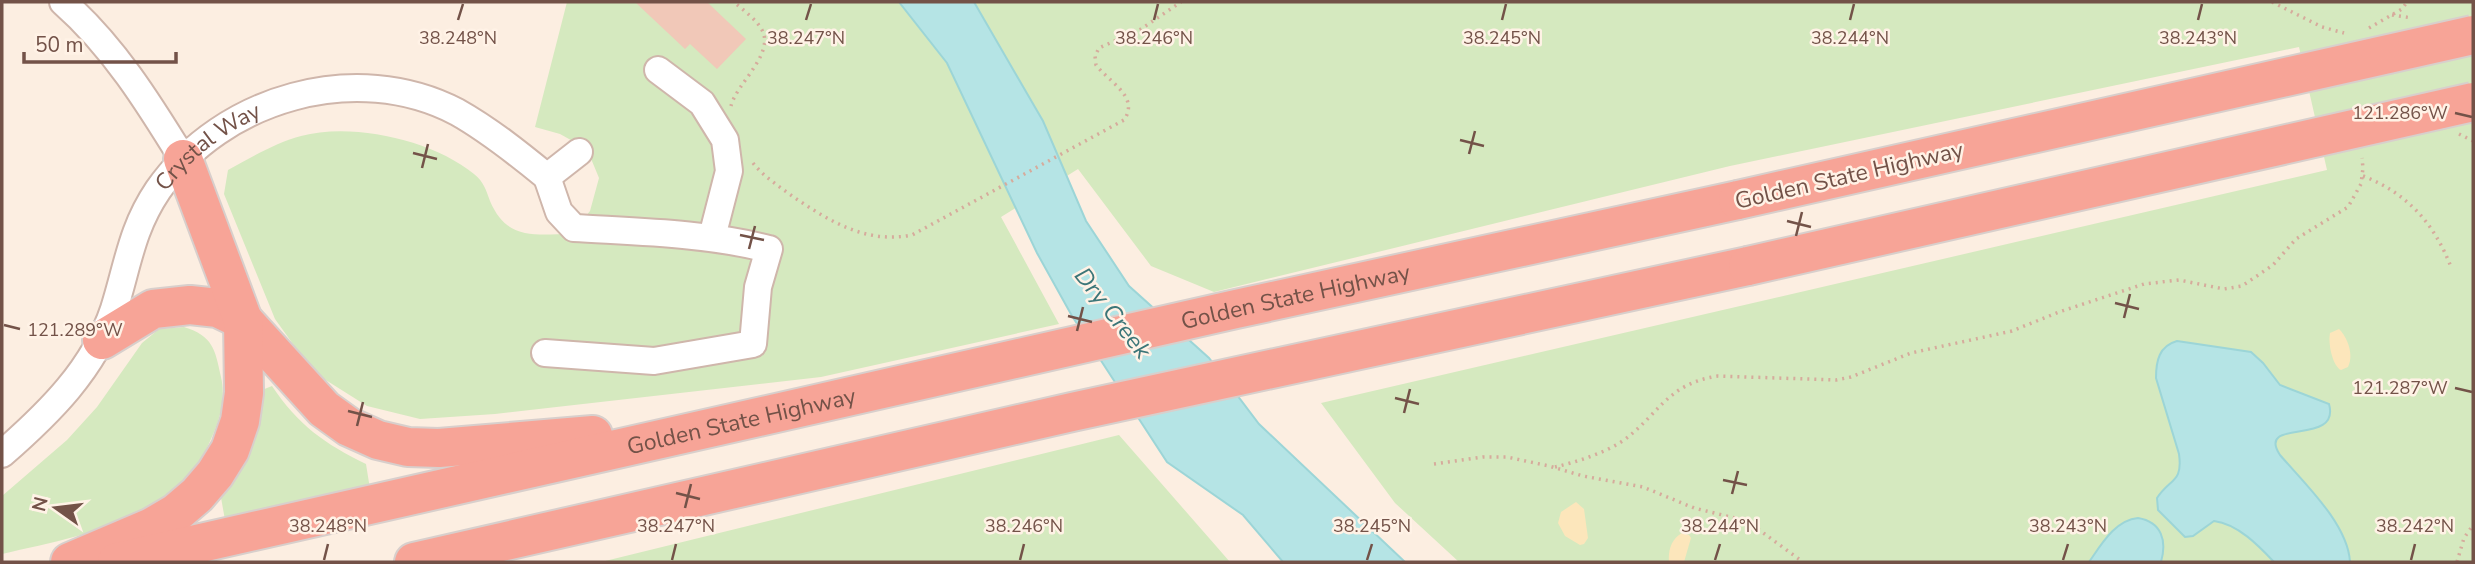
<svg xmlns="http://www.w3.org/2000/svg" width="2475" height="564" font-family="'Nunito Sans',sans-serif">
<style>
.green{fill:#d5e9bf}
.sand{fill:#fce6bb}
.water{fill:#b5e4e5;stroke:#9cd5d7;stroke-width:2}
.building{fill:#f1c8b8}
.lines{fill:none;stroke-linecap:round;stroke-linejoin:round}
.minor-casing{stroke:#cfb6ab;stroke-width:30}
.highway-casing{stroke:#d8cfcc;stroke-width:42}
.path{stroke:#d6ab9c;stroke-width:3.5;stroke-dasharray:2 5;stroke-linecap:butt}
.minor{stroke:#fff;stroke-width:26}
.highway{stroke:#f7a497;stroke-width:38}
.highway-bridge-casing{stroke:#d8cfcc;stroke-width:42;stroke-linecap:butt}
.highway-bridge{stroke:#f7a497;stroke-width:38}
.ticks{fill:none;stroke:#735248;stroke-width:2.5}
.labels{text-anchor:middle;stroke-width:5;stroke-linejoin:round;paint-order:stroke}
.street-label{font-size:23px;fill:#735248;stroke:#fff2e6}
.water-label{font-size:24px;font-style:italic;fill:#3c7678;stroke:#fff2e6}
.ticks-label{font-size:18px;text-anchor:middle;fill:#735248;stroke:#fff2e6;stroke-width:5;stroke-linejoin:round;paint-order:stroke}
</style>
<rect width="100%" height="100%" fill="#fceee1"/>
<!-- green -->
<path class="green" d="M567 2H2473V562H1459L1395 503 1321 403 2327 170 2299 47 1730 166 1214 292 1151 266 1078 169 1001 217 1059 324 821 377 495 414 420 419 367 406 313 372 275 319 224 194 228 170C252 157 275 143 301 136 352 122 433 140 474 174 484 182 486 190 490 201 507 241 535 234 571 234L590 211 599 178 587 149 560 134 535 127Z
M184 327C213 336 215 349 221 377 226 399 220 419 211 439 177 521 79 536 2 554V496L67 440 97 407 142 343 159 329Z
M272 386C298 425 325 444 366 464L370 489 225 520 220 492 262 390Z
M1119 435 1230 562H601Z"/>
<!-- sand -->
<path class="sand" d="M2339 329C2348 338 2354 355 2348 367L2341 370C2332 365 2328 343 2330 333Z
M1576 502 1584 509 1588 538 1584 544 1580 545 1565 536 1558 523 1561 512Z
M1682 533 1689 535 1691 538 1684 562H1669C1668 551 1671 539 1682 533Z"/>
<!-- water -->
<path class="water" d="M899 2H974L1043 121 1086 221 1129 286 1209 358 1259 424 1405 562H1283L1243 515 1167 462 1072 316 1037 253 947 63Z
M2177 341 2251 352 2263 363 2280 385 2329 404C2341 447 2255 417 2280 455 2304 483 2348 524 2350 562H2274C2259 546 2238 524 2214 521L2193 536 2185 537 2158 510 2157 498C2170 478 2183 483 2179 454L2156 378C2156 361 2159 346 2177 341Z
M2138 518C2162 522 2167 541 2161 562H2089C2101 545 2115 520 2138 518Z"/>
<!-- building -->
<path class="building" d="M635 2H707L746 39 717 69 690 44 685 49Z"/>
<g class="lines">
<!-- minor casing -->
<g class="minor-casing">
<g id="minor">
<path d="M63 2C113 46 148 102 183 159"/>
<path d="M658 70 702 103 725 140 729 171 712 237"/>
<path d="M547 177 579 152"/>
<path d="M545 353 654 361 753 344 758 287 769 249C705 233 639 232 574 228L559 212 547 177"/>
<path id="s1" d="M2 454C49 413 94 369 114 309 128 265 131 230 158 190 222 98 356 59 457 112 489 130 519 154 547 177"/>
</g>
</g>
<!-- highway casing -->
<g class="highway-casing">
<g id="highway">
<path d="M102 340 153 309 190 305 218 308 243 320 324 409 349 427 378 440 408 447 439 448 593 435"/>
<path d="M70 562 152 527 176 513 197 495 215 474 230 450 240 421 244 393 243 320 183 159"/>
<path id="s2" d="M117 562 1236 309 1738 200"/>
<path d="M414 562 1072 412 1748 266"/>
</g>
</g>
<!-- path -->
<path class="path" d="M2272 2 2322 27 2344 33
M2392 15 2412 18
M2369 28 2402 9 2407 2
M731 106C736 84 775 54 762 30 756 19 743 10 734 2
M2459 134 2473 141
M753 163C764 177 780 187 795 198 831 222 867 244 912 235L1124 120C1140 97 1109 82 1096 65L1095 56 1099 48 1141 29 1181 2
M2363 176C2407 193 2434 223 2451 267
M1434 464 1483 457H1507L1549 466 1583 476 1643 487 1694 508 1747 521 1803 562
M1555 467C1576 462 1602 454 1621 442 1659 416 1665 384 1718 376L1836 380 1851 377 1911 353 2012 331 2059 312 2144 284 2179 280 2224 289 2242 286 2273 265 2296 239 2348 207 2361 184 2363 168 2362 158
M2457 562 2464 538 2473 525"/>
<!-- minor -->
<use href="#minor" class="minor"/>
<!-- highway -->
<use href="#highway" class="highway"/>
<!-- highway-bridge casing -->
<g class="highway-bridge-casing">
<path id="highway-bridge" d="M1738 200 2473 35
M1748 266 2473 102"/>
</g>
<!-- highway-bridge -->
<use href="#highway-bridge" class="highway-bridge"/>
</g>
<!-- ticks -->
<path class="ticks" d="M458 20 463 4M806 20 811 4M1154 20 1158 4M1502 20 1506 4M1850 20 1854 4M2198 20 2202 4M2455 113 2472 117M1460 140 1484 146M413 153 437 159M1469 154 1475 131M422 168 428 144M1787 221 1811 227M740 235 764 240M1796 236 1802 212M749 249 755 226M2115 303 2139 309M1068 316 1092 322M2124 318 2130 294M4 325 20 329M1077 331 1083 307M2455 388 2472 392M1395 398 1419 404M348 411 372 417M1404 413 1410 389M357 426 363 402M1723 480 1747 485M676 493 700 499M1732 494 1738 471M685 508 691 484M324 560 328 544M672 560 676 544M1020 560 1024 544M1367 560 1372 544M1715 560 1720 544M2063 560 2068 544M2411 560 2415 544"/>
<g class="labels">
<!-- street labels -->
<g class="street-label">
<text dy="8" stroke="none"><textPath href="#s1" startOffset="380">Crystal Way</textPath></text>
<text transform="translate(1849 175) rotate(-13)" y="8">Golden State Highway</text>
<text dy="8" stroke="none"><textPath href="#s2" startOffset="1208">Golden State Highway</textPath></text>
<text dy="8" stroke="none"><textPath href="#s2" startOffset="640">Golden State Highway</textPath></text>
</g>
<!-- water labels -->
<g class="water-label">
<text transform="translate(1113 313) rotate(52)" y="8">Dry Creek</text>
</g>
</g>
<g class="ticks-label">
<text x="458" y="44">38.248°N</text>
<text x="806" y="44">38.247°N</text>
<text x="1154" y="44">38.246°N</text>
<text x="1502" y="44">38.245°N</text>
<text x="1850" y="44">38.244°N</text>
<text x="2198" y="44">38.243°N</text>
<text x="2400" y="119">121.286°W</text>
<text x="75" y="336">121.289°W</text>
<text x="2400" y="394">121.287°W</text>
<text x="328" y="532">38.248°N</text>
<text x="676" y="532">38.247°N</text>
<text x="1024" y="532">38.246°N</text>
<text x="1372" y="532">38.245°N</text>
<text x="1720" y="532">38.244°N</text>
<text x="2068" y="532">38.243°N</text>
<text x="2415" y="532">38.242°N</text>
</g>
<!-- border -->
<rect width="2475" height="564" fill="none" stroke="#735248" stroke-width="7"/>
<!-- north arrow -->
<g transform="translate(56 508) rotate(284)" stroke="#fff2e6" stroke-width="5" paint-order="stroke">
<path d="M0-5L12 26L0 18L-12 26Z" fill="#735248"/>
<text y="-10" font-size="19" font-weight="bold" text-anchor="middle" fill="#735248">N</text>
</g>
<!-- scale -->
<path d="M24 52v10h152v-10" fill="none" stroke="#735248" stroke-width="3.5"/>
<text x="35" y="52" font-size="21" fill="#735248" stroke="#fff2e6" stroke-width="5" paint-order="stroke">50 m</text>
</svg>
